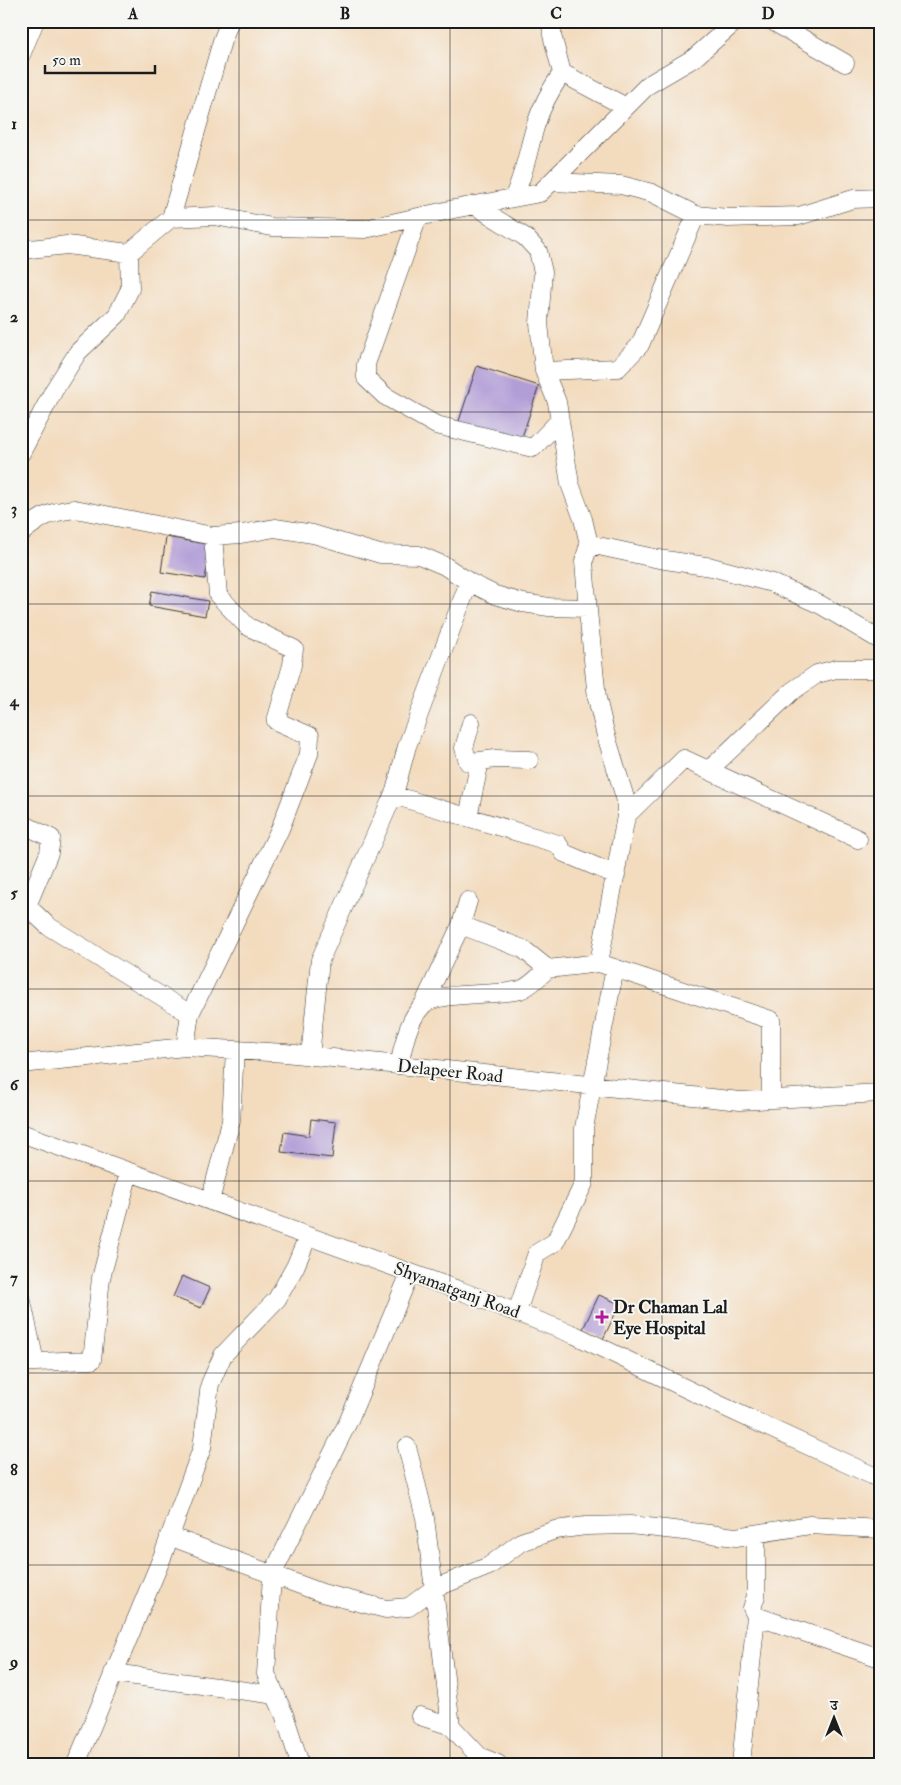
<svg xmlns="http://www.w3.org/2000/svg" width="901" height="1785" font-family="'IM FELL Double Pica','Noto Serif Devanagari',serif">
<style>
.building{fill:#b29ed7}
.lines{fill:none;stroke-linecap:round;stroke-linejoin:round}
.minor-casing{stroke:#3c3934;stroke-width:19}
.minor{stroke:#fff;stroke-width:18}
.grid{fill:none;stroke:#1c1c1c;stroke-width:1;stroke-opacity:0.55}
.poi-dot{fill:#b5179e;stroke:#f6f6f2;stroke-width:2}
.labels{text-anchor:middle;stroke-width:4;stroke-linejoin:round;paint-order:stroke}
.street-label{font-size:18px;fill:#1c1c1c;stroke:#f6f6f2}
.poi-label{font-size:18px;font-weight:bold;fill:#1c1c1c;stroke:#f6f6f2;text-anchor:start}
.neatline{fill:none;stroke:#1c1c1c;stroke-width:2}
.grid-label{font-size:16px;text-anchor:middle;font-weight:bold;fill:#1c1c1c}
</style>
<rect width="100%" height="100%" fill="#f6f6f2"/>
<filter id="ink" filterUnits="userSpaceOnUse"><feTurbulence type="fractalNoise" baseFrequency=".02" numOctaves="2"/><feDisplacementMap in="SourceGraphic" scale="10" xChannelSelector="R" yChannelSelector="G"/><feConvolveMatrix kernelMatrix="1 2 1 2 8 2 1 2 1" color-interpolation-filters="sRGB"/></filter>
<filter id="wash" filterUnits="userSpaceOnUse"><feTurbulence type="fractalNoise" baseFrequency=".0096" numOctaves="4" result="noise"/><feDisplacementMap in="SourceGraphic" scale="20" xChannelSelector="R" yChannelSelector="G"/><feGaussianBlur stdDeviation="1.12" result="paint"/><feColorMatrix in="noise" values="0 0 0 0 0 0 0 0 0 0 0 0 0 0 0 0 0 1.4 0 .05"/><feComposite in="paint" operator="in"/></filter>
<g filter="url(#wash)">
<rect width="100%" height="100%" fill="#f3dbbe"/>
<g id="blocks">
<!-- building -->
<path class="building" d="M477 366 539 386 520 443 458 424Z
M166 537 211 545 205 579 161 572Z
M152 591 208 601 205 616 149 606Z
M311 1119 336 1122 332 1158 281 1152 284 1132 309 1136Z
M182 1276 210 1288 201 1308 173 1297Z
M599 1295 620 1304 603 1339 583 1329Z"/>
</g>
</g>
<g filter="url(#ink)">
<use href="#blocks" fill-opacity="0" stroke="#3c3934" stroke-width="1"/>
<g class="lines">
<!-- minor casing -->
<g class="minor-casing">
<path id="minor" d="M552 21V35L562 73 626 107
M772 21 845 63
M21 55 35 21
M551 182 621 185 652 193 696 215 728 218 799 216 853 199 880 198
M513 198C525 174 528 149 536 124 542 105 551 89 562 73
M474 205 525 237 538 251 543 272 539 323 544 371 557 402 570 484 583 519 589 544 584 561 588 611 597 698 605 732 626 801V816L599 963
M418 217 366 364V378L385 396 436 425 533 448 560 420
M171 218 215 216 272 227 365 229 454 209 540 193 648 85 694 58 736 21
M21 250 67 245 129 253 171 218 222 41 230 21
M544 371 618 368 640 345 696 215
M21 453 54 390 78 352 117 315 130 289 129 253
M21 533C42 516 49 512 75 509L213 536 241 534 275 528 313 534 380 554 419 555 445 566 469 582 495 595 523 603 549 607 588 608
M589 544 659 559 712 567 772 583 821 605 880 640
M471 723 464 748 468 762 480 761
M709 770 791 692 817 674 836 669H880
M393 795 558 844 564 853 616 875
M626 816 684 759 858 839
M468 817 480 761 495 759 529 760
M21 823 51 838 49 853 27 906 48 926 190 1014
M548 969 599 963 771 1020V1099
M424 1003 461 925 468 901
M185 1047 190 1014 280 829 309 754 310 736 276 721 292 665 294 649 247 626 218 595 213 536
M310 1056 320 960 395 791 407 746 469 582
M21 1064 185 1047 285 1053 740 1101 880 1093
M399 1065C404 1045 407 1021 423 1005 436 991 498 996 520 990 530 987 540 975 548 969L523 949 461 925
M21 1133 461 1291 575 1335 720 1405 880 1479
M210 1201 231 1121 235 1050
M21 1297 35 1362 21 1363
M517 1312 537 1253 555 1242 584 1183V1128L615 968
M35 1362 92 1360 101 1278 129 1172
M407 1447 425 1518 451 1726
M169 1536 322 1593 386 1609 409 1607 433 1589 489 1566 521 1542 555 1530 586 1526 630 1525 736 1537 810 1525 880 1529
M756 1616 880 1658
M113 1673 276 1695
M420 1716 451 1726 479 1756 498 1764
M76 1764 163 1555 202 1448 210 1384 223 1355 277 1299 295 1267 308 1236
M300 1764 284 1714 266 1674 272 1575 349 1420 410 1273
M741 1764 756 1616 752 1608 756 1596V1534"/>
</g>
<!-- minor -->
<use href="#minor" class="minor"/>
</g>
</g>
<!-- grid -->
<path class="grid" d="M239 21V1764M450 21V1764M662 21V1764M21 220H880M21 412H880M21 604H880M21 796H880M21 989H880M21 1181H880M21 1373H880M21 1565H880"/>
<!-- markers -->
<path class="poi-dot" d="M599.5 1309.5h5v5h5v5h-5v5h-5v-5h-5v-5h5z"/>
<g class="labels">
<!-- street labels -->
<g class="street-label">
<text transform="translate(450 1071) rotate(6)" y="6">Delapeer Road</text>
<text transform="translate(457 1290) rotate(20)" y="6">Shyamatganj Road</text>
</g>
<!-- poi labels -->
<g class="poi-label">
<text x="613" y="1313">Dr Chaman Lal<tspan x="613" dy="21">Eye Hospital</tspan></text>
</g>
</g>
<!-- margin -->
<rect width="901" height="1785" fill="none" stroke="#f6f6f2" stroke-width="55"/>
<!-- north arrow -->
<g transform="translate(834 1718)" stroke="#f6f6f2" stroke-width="4" paint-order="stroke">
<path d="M0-4L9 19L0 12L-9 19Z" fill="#1c1c1c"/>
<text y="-8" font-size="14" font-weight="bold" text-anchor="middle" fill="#1c1c1c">उ</text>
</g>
<!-- scale -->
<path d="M45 65v8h110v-8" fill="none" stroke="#1c1c1c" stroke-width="2.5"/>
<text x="52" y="65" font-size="15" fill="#1c1c1c" stroke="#f6f6f2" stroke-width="4" paint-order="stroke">50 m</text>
<rect x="28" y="28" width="846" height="1730" class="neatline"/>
<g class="grid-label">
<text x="133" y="19">A</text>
<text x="345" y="19">B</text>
<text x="556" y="19">C</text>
<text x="768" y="19">D</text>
<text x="14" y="129">1</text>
<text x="14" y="322">2</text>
<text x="14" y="514">3</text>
<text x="14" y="706">4</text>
<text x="14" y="898">5</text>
<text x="14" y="1090">6</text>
<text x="14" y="1283">7</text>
<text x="14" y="1475">8</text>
<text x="14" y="1667">9</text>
</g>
</svg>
